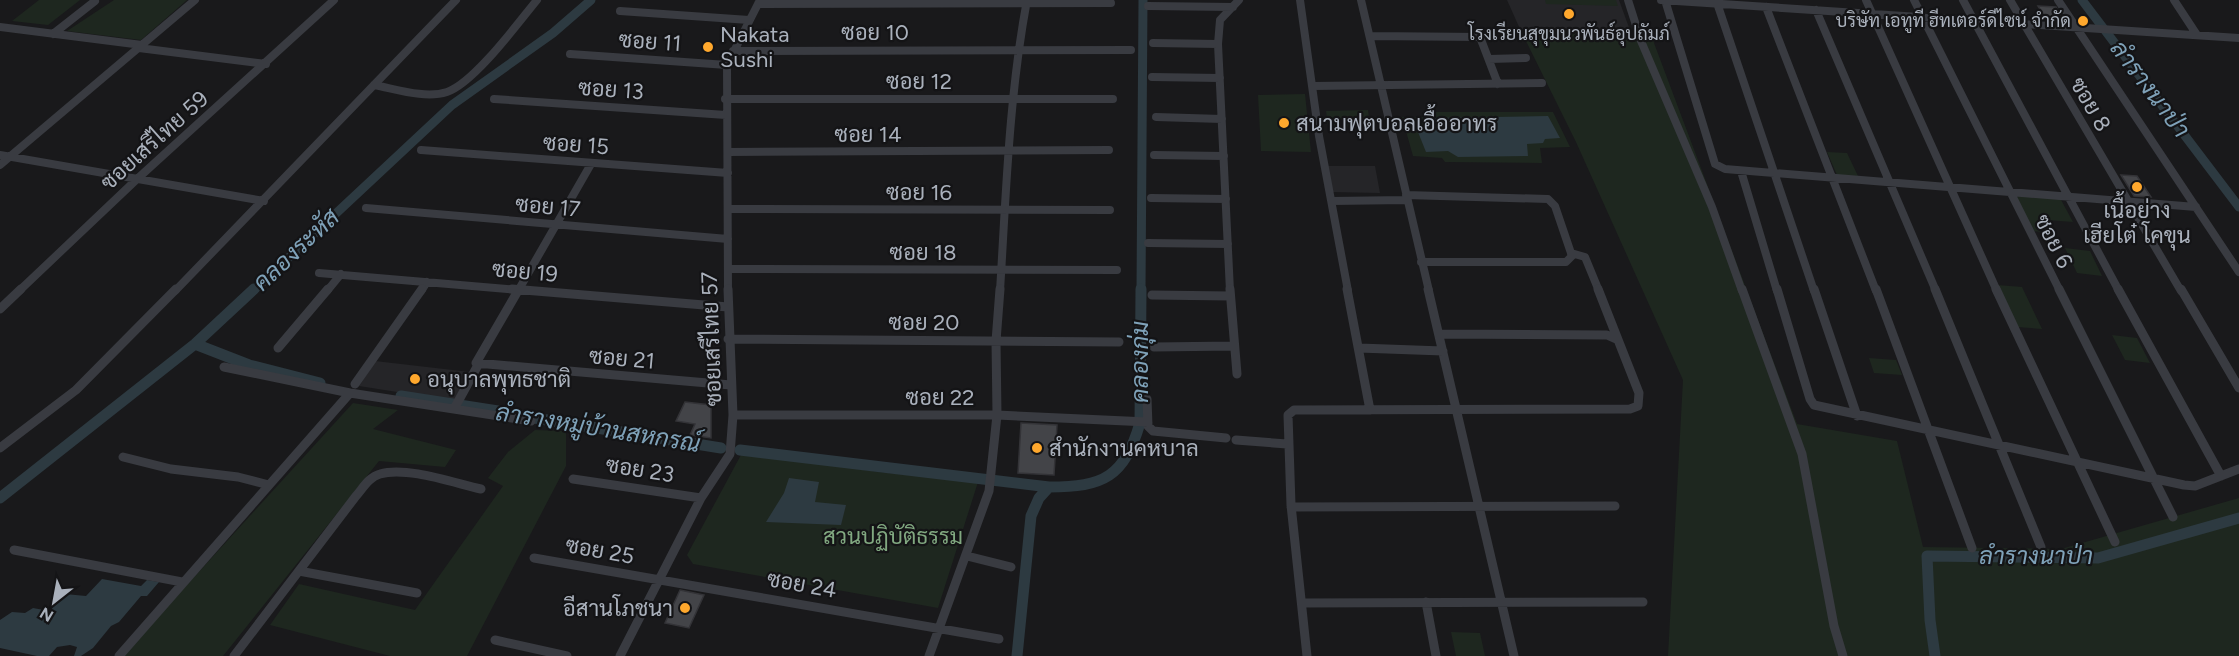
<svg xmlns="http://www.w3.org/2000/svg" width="2239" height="656" font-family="Figtree,Sarabun,sans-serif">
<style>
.built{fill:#252528}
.green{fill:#1e271f}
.water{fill:#2d3a41}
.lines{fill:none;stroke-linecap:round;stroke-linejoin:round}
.canal-far1{stroke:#2d3a41;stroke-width:9}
.canal{stroke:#2d3a41;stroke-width:11}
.building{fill:#434448;stroke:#333337;stroke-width:1.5}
.minor-far1{stroke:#393b41;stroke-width:8}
.minor{stroke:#393b41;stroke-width:9}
.poi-dot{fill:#ffa82d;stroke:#141416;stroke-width:2}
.labels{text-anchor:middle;stroke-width:4.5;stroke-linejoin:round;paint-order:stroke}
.far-poi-label{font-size:18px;fill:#aab1bc;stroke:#141416;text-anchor:end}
.street-label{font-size:22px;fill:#aab1bc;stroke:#141416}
.poi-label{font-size:22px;fill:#aab1bc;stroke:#141416;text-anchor:start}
.park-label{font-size:22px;fill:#81a880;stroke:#141416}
.water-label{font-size:24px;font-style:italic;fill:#7fa2b9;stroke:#141416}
</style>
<rect width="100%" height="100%" fill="#19191b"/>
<!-- built -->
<path class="built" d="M1507 0H1619L1631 33 1520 29Z
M1328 166H1375L1380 193 1332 192Z
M375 361 470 372 454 401 359 386Z"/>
<!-- green -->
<path class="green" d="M39 0H80L48 25 12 21Z
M114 0H187L141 40 67 31Z
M1545 0H1616L1618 6 1546 4Z
M1520 29 1651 35 1797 424 1897 441 1923 547 2061 549 2239 498V656H1668L1683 380 1576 142Z
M1305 94 1311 152 1261 151 1258 95Z
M1368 110 1370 126 1328 127 1326 111Z
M1426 112H1553L1570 147 1540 148 1542 163 1445 162 1442 158 1413 156 1402 117H1426Z
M1827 152 1847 153 1858 176 1837 175Z
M2012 194 2060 198 2073 222 2047 220 2053 233 2031 231Z
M2065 248 2090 251 2102 276 2077 273Z
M1997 285 2022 287 2042 329 2017 327Z
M2112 335 2137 338 2150 363 2125 360Z
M1869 358 1896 360 1902 375 1874 373Z
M353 403 398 410 373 429 456 450 445 467 379 461 223 656H122Z
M535 430 566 431V466L467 656H390L270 625 299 584 415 610 503 486 488 478 508 452Z
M742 453 879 472 978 482 938 608 693 564 687 555Z
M1451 632 1480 633 1485 656H1456Z"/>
<!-- water -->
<path class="water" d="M1548 116 1560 138 1545 139 1543 143 1527 144 1528 156 1458 157 1448 151 1426 152 1416 127 1426 126 1432 118Z
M789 478 819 482 815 502 846 505 841 525 766 522 784 493Z
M102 579 141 586 147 580 159 582 147 596H141L119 622 111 626 93 648 81 656H74L77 647 70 645 57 647 49 656H37L0 648V620L12 612 25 613 33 608 49 611 65 594 86 596Z"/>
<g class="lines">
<!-- canal-far1 -->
<path class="canal-far1" d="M2082 0 2239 207
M253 291 452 105 553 33 591 0
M1141 291 1143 0"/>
<!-- canal -->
<path class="canal" d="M195 344 249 365 320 383
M401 396 498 411
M522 416 721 448
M740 450 1049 487
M0 498 195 344 254 289
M1017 656 1031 516 1039 498 1049 487C1104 487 1124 477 1140 423L1141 289
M1935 656 1930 620 1927 556 2098 558 2239 518"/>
</g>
<!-- building -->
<path class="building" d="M2038 6 2056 7 2064 21 2046 19Z
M2121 175 2137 176 2151 197 2134 196Z
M685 402 711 405V438L690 435 695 424 676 421Z
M1021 423 1057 425 1054 475 1018 473Z
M680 590 704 595 689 628 665 623Z"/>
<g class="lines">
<!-- minor-far1 -->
<path class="minor-far1" d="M1300 0 1319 136 1348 291
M1361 0 1429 291
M1628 0 1641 41 1712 207 1742 291
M1661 0 2239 38
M1665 0 1715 164 1725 169 2196 207
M1716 0 1814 291
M1866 0 1997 291
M1914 0 2060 291
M1963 0 2119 291
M2010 0 2181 291
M2058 0 2239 272
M2174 0 2197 35
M758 4 1111 3
M1148 6 1233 7
M1766 7 1876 291
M1816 10 1936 291
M620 11 749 20
M0 27 142 45
M53 34 95 1
M1370 36 1480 37 1498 84
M1153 43 1218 44
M139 48 266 64
M733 51 1131 50
M570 54 727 65
M1489 59 1526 58
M1152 77 1220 78
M374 85C396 89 425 99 447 92 474 83 518 23 537 0
M1313 86 1542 83
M494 99 726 115
M725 99H1113
M1156 117 1222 119
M421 150 728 173
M728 152 1109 150
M0 155 264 201
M1154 155 1224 156
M0 165 195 0
M1741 171 1777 291
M1406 195 1548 199 1555 206 1572 256 1566 262H1421
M1151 198 1226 199
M1332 201 1406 200
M366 208 728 239
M729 209 1110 210
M1148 243 1228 244
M1571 253 1585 257 1599 291
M728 269 1117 270
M319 273 530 291
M19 291 136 180 334 0
M175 291 456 0
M327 291 341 274
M421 291 427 282
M518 291 591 164
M728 291 727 65 760 0
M1000 291C1006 194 1009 96 1027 0
M1230 291 1218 44 1220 20 1239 0"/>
<!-- minor -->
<path class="minor" d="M512 289 728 307
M519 289 476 363 731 385
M1230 289 1237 374
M1347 289 1370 410
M1428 289 1514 656
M1742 289 1802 454 1834 626 1843 656
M1777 289 1810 399 1814 405 2184 485 2195 486 2239 469
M1814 289 1857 416
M1876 289 1972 548
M1935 289 2041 547
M1996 289 2115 542
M2059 289 2173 517
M2118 289 2221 476
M2181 289 2239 388
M1152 295 1230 296
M0 309 21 289
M1440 334 1607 335 1616 339
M728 339 1119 342
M1154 347 1234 346
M278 348 328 289
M1359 348 1443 351
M224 367 350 393 531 421
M355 384 422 289
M1147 399 1148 426 1153 431 1226 438
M454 409 478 365
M733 415H997L1148 422
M1236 440 1287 444
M0 448 76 390 176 289
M123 457 171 469 238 477 269 485
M573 479 701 498
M1291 507 1615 506
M14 550 182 582
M967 556 1011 567
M534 558 999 639
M299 571 417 593
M1426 602 1436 656
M1302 603 1643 602
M495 640 567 656
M119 656 350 393
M234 656 356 496C363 488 369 477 380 474 406 466 454 483 481 489
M620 656 701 498 730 454 733 415 728 289
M929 656 989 491 997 415 996 341 1000 289
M1307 656 1291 505 1288 415 1294 410 1630 409 1638 406 1639 393 1598 289"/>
</g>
<!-- markers -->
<g class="poi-dot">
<circle cx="1569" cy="14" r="6"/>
<circle cx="2083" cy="21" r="6"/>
<circle cx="708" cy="47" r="6"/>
<circle cx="1284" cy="123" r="6"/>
<circle cx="2137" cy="187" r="6"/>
<circle cx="415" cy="379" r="6"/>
<circle cx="1037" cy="448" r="6"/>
<circle cx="685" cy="608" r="6"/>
</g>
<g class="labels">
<!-- far-poi labels -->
<g class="far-poi-label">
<text x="2071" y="27">บริษัท เอทูที ฮีทเตอร์ดีไซน์ จำกัด</text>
<text x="1569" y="40" text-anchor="middle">โรงเรียนสุขุมนวพันธ์อุปถัมภ์</text>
</g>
<!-- street labels -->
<g class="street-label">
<text x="875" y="40">ซอย 10</text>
<text transform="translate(650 41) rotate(4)" y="8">ซอย 11</text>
<text x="919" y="89">ซอย 12</text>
<text transform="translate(611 89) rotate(4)" y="8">ซอย 13</text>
<text transform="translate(2091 104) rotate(60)" y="8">ซอย 8</text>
<text x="868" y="142">ซอย 14</text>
<text transform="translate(154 140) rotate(-42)" y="8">ซอยเสรีไทย 59</text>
<text transform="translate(576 144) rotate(4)" y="8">ซอย 15</text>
<text x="919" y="200">ซอย 16</text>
<text transform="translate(548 206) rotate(5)" y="8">ซอย 17</text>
<text transform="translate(2054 241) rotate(63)" y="8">ซอย 6</text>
<text x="923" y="260">ซอย 18</text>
<text transform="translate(525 271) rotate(5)" y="8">ซอย 19</text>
<text x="924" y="330">ซอย 20</text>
<text transform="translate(711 339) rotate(-92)" y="8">ซอยเสรีไทย 57</text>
<text transform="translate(622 358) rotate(5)" y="8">ซอย 21</text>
<text x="940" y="405">ซอย 22</text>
<text transform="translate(640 469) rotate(9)" y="8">ซอย 23</text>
<text transform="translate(600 550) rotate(10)" y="8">ซอย 25</text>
<text transform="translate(802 584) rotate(10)" y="8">ซอย 24</text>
</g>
<!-- poi labels -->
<g class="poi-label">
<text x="720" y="42">Nakata<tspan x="720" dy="25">Sushi</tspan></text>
<text x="1296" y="131">สนามฟุตบอลเอื้ออาทร</text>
<text x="2137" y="218" text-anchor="middle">เนื้อย่าง<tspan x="2137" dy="25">เฮียโต๋ โคขุน</tspan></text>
<text x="427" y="387">อนุบาลพุทธชาติ</text>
<text x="1049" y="456">สำนักงานคหบาล</text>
<text x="673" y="616" text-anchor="end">อีสานโภชนา</text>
</g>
<!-- park labels -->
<g class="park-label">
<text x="893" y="544">สวนปฏิบัติธรรม</text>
</g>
<!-- water labels -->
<g class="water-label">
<text transform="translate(2150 89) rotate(53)" y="8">ลำรางนาป่า</text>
<text transform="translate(296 250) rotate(-43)" y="8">คลองระหัส</text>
<text transform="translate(1140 362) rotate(-90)" y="8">คลองกุ่ม</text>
<text transform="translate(598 428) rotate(9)" y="8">ลำรางหมู่บ้านสหกรณ์</text>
<text x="2036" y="564">ลำรางนาป่า</text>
</g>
</g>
<!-- north arrow -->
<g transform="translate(54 602) rotate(211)" stroke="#141416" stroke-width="4.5" paint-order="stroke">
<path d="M0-4.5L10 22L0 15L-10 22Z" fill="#aab1bc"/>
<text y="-9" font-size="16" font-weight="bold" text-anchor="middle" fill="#aab1bc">N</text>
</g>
</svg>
